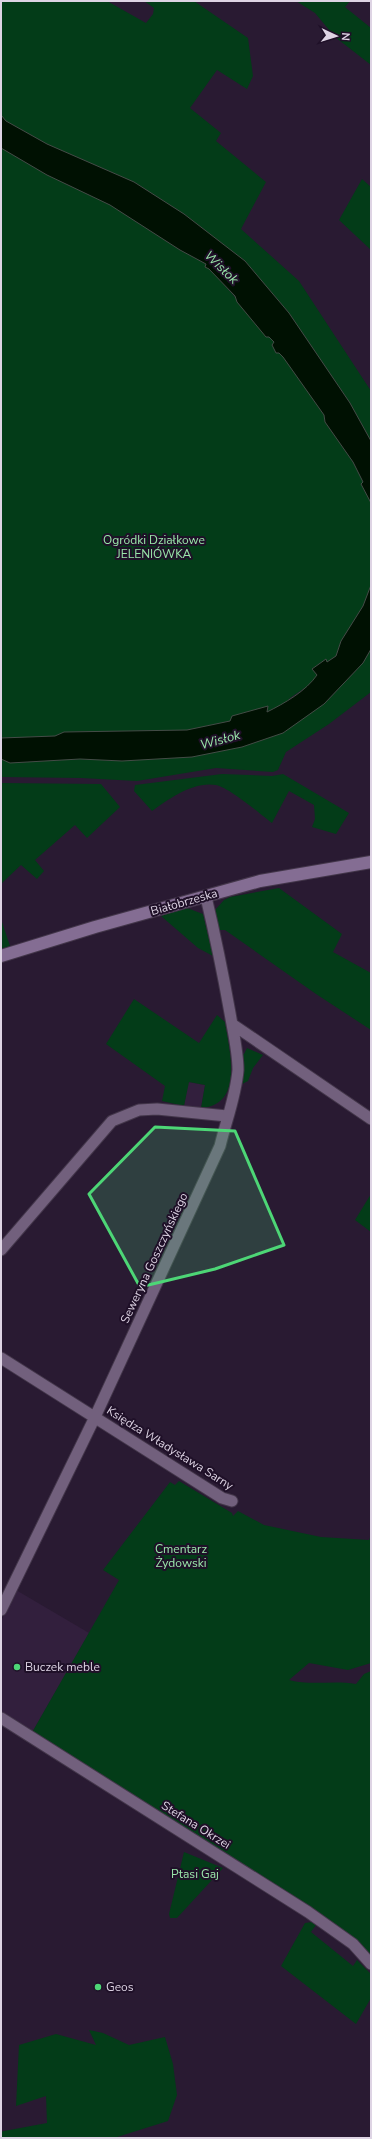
<svg xmlns="http://www.w3.org/2000/svg" width="372" height="2139" font-family="'Nunito Sans',sans-serif">
<style>
.built{fill:#321f3d}
.green{fill:#033c18}
.water{fill:#001102;stroke:#434c46}
.lines{fill:none;stroke-linecap:round;stroke-linejoin:round}
.street-casing{stroke:#43364a;stroke-width:13}
.secondary-casing{stroke:#43364a;stroke-width:14}
.street{stroke:#72607d;stroke-width:11}
.secondary{stroke:#846d93;stroke-width:12}
.marked{fill:#4dd676;fill-opacity:0.2;stroke:#4dd676;stroke-width:3;stroke-linejoin:round}
.poi-dot{fill:#4dd676;stroke:#1f1028;stroke-width:1.5}
.labels{text-anchor:middle;stroke-width:4;stroke-linejoin:round;paint-order:stroke}
.park-label{font-size:12px;fill:#9ae7aa;stroke:#1f1028}
.street-label{font-size:12px;fill:#ded4e4;stroke:#1f1028}
.poi-label{font-size:12px;fill:#ded4e4;stroke:#1f1028;text-anchor:start}
.water-label{font-size:13px;font-style:italic;fill:#98e5a8;stroke:#1f1028}
</style>
<rect width="100%" height="100%" fill="#291a32"/>
<!-- built -->
<path class="built" d="M188 1082 205 1085 201 1108 184 1106Z
M16 1590 89 1633 30 1736 1 1718V1621Z"/>
<!-- green -->
<path class="green" d="M1 1H107L146 23 153 14 154 8 144 1H194L248 38 253 76 247 89 217 70 190 108 221 133 216 141 266 182 241 229 299 281 371 391V441L350 403 289 313 245 261 184 214 134 182 47 144 6 121 1 115Z
M296 1H350L345 7 371 28V65L335 37 315 13Z
M1 148 47 175 110 205 180 250 206 264 274 342 324 415 325 422 353 462 363 482 361 484 371 503V585L363 606 341 641 336 656 327 662 326 659 312 669 318 675 312 683 290 698 286 703 266 712 230 721 187 730 65 732 55 736 1 738Z
M362 179 371 187V250L339 220Z
M371 649V692L329 724 286 752 278 770 273 772 216 768 137 781 81 778 1 777V759L10 763 80 759 122 761 324 704 363 663Z
M222 774 272 776 283 774 349 813 336 834 312 827 315 819 314 805 289 791 272 823C260 814 230 788 216 785 193 781 169 799 152 811L134 791 135 785Z
M1 783 101 784 120 807 87 838 75 825 35 860 44 871 37 879 21 865 1 884Z
M279 888 342 934 333 952 371 973V1030L316 994 225 930H218L215 910 224 900 230 897Z
M187 908 203 914 213 956 198 948 161 916Z
M1 919 10 946 1 949Z
M134 999 199 1043 217 1015 225 1022C229 1049 245 1105 201 1108L205 1085 189 1082 184 1106 162 1101 165 1086 106 1044Z
M247 1048 263 1055 253 1068 248 1081 242 1084 241 1055 244 1054Z
M371 1194V1232L355 1220Z
M179 1481 232 1513 233 1516 238 1511 264 1525 321 1537 369 1540 371 1536V1663L348 1670 309 1663 289 1680C311 1686 333 1680 356 1684L364 1674 371 1671V1964L353 1944 30 1736 119 1580 103 1570 170 1482 175 1485Z
M184 1852 223 1868 177 1918H170L169 1914Z
M312 1922 316 1925 311 1932 353 1966 357 1960 371 1974V1998L356 2024 281 1966 305 1923Z
M89 2030 103 2033 129 2045 165 2037 173 2064 177 2095 168 2121 114 2138H1V2132L4 2131 47 2123 46 2096 16 2106 19 2045 56 2034 96 2045Z"/>
<!-- water -->
<path class="water" d="M1 115 6 121 47 144 134 182 184 214 245 261 289 313 350 403 371 441V503L361 484 363 482 353 462 325 422 324 415 283 357 279 353H276L272 345 274 342 269 337H266L237 302 235 296 209 269 205 267 206 264 180 250 110 205 47 175 1 148Z
M371 585V649L363 663 324 704 283 733 242 747 192 757 122 761 80 759 10 763 1 759V738L55 736 64 732 187 730 230 721 232 716 268 706 267 712C285 703 306 691 317 675L312 669 326 659 327 662 336 656 341 641 363 606Z"/>
<g class="lines">
<!-- street casing -->
<g class="street-casing">
<path id="street" d="M232 1024 371 1119
M1 1250 112 1121 139 1110 157 1109 227 1116
M1 1358 222 1498 232 1501
M1 1610 95 1417 220 1146C226 1121 236 1096 238 1070 238 1051 233 1031 230 1013 223 974 215 935 206 897
M1 1718 308 1912 353 1944 371 1964"/>
</g>
<!-- secondary casing -->
<g class="secondary-casing">
<path id="secondary" d="M1 956 95 927 260 881 371 862"/>
</g>
<!-- street -->
<use href="#street" class="street"/>
<!-- secondary -->
<use href="#secondary" class="secondary"/>
</g>
<!-- marked area -->
<path class="marked" d="M155 1127 235 1131 284 1245 215 1269 140 1287 89 1194Z"/>
<!-- markers -->
<g class="poi-dot">
<circle cx="17" cy="1667" r="4"/>
<circle cx="98" cy="1987" r="4"/>
</g>
<g class="labels">
<!-- park labels -->
<g class="park-label">
<text x="154" y="544">Ogródki Działkowe<tspan x="154" dy="14">JELENIÓWKA</tspan></text>
<text x="181" y="1553">Cmentarz<tspan x="181" dy="14">Żydowski</tspan></text>
<text x="195" y="1878">Ptasi Gaj</text>
</g>
<!-- street labels -->
<g class="street-label">
<text transform="translate(184 902) rotate(-16)" y="4">Białobrzeska</text>
<text transform="translate(154 1258) rotate(-65)" y="4">Seweryna Goszczyńskiego</text>
<text transform="translate(170 1448) rotate(32)" y="4">Księdza Władysława Sarny</text>
<text transform="translate(196 1825) rotate(32)" y="4">Stefana Okrzei</text>
</g>
<!-- poi labels -->
<g class="poi-label">
<text x="25" y="1671">Buczek meble</text>
<text x="106" y="1991">Geos</text>
</g>
<!-- water labels -->
<g class="water-label">
<text transform="translate(222 267) rotate(44)" y="5">Wisłok</text>
<text transform="translate(220 739) rotate(-15)" y="5">Wisłok</text>
</g>
</g>
<!-- border -->
<rect width="372" height="2139" fill="none" stroke="#ded4e4" stroke-width="4"/>
<!-- north arrow -->
<g transform="translate(336 36) rotate(94)" stroke="#1f1028" stroke-width="3" paint-order="stroke">
<path d="M0-3L7 15L0 10L-7 15Z" fill="#ded4e4"/>
<text y="-6" font-size="11" font-weight="bold" text-anchor="middle" fill="#ded4e4">N</text>
</g>
</svg>
